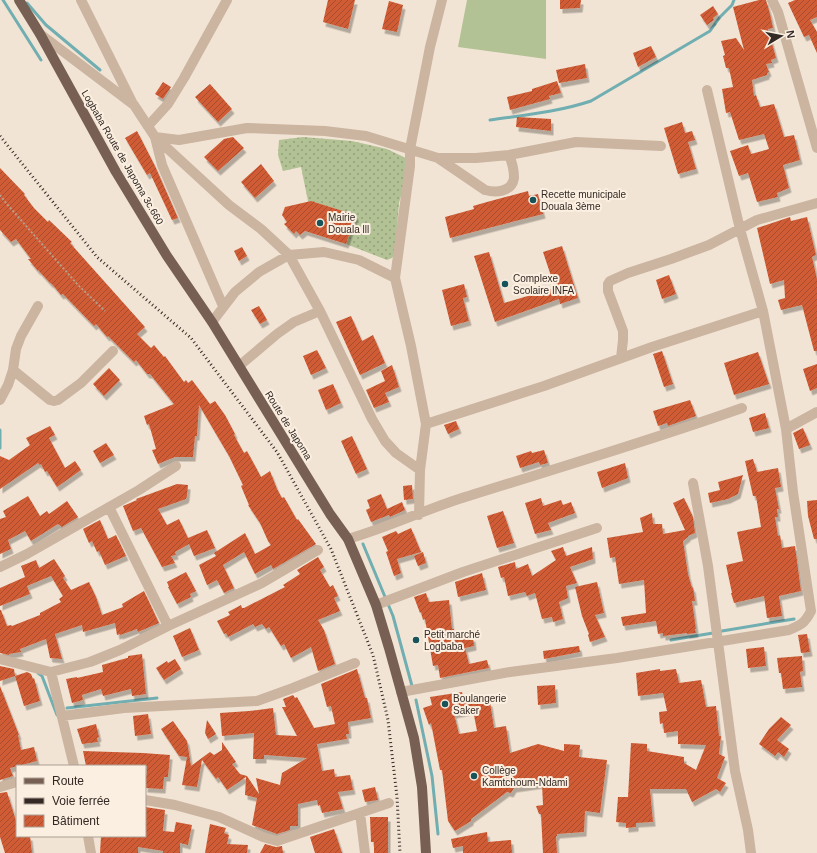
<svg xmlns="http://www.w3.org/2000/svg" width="817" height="853" font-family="Helvetica,sans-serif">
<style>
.grass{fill:url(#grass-dots)}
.pitch{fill:#b2c294}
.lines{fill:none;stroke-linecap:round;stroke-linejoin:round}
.stream{stroke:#71aeb1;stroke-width:3}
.building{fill:url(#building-hatch);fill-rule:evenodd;filter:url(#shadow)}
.path{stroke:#b69e8a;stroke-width:2;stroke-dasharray:2 2;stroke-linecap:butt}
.minor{stroke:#cbb4a0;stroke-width:10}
.primary{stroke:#776053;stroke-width:10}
.rail{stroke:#342924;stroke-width:3;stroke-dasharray:1 3;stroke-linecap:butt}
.poi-dot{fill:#175358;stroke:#faefe0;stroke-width:1.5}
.labels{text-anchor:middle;stroke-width:4;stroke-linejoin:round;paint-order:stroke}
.street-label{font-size:10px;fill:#342924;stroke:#faefe0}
.poi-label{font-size:10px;fill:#342924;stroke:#faefe0;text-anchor:start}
</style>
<defs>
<pattern id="grass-dots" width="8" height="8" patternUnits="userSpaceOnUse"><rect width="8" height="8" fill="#b2c294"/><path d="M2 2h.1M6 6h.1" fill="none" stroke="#929e79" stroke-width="1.8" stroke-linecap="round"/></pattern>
<pattern id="building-hatch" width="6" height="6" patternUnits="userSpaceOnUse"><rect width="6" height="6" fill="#d05c35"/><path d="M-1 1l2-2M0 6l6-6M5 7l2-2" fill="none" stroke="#aa4c2d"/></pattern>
<filter id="shadow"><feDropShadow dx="2.5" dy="4.5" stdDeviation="0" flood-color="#0004"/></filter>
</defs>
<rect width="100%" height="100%" fill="#f2e4d4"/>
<!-- grass -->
<path class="grass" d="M303 137 352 141 387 149 408 159V172L399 203 395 254 392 258 387 260 346 244 356 215 314 202 312 206 308 201 301 167 283 171 278 155 279 140Z"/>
<!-- pitch -->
<path class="pitch" d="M467 0H546V59L458 47Z"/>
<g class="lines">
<!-- stream -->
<path class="stream" d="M3 0 41 60
M27 3 46 25 100 70
M490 120C524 115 558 112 591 101L710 31 720 17 732 5 734 0
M0 430V448
M363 544 393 616 412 686
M722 631 794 619
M671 640 713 633
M38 673 42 676 57 715
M416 700 432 776 438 834
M67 708 157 698"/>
</g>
<!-- building -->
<path class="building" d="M328 0H355L348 29 323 22Z
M560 0H581L580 8 560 9Z
M759 0H766L770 14 773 28 768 29 776 58 771 60 772 63 766 64 769 72 767 73V75L752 80 754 96 756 95 760 107 774 104 784 137 794 135 800 160 783 165 789 188 777 193 778 197 757 202 748 173 739 176 730 151 748 145 751 154 769 149 764 134 739 140 730 112 726 113 722 89 733 87 729 68H726L723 56 725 55 721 41 736 38 744 50 733 7Z
M795 0H817V17L810 20 817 32V53L809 35 804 37 788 3Z
M389 1 403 5 397 32 382 29Z
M713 6 718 14 713 18 714 20 707 25 700 15Z
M651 46 656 57 638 67 633 53Z
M585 64 587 78 559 83 556 70Z
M557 81 561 93 549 96 550 99 510 110 507 97 532 91V89Z
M163 82 171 87 163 99 155 94Z
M210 84 232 109 218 122 195 97Z
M517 117 551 119V131L516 127Z
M682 122 685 133 692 131 695 140 688 142 696 169 678 174 664 128Z
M137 131 155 166 178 218 172 220 150 173 147 175 125 138Z
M233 137 244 148 218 171 204 157 224 139Z
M261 164 274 181 255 198 241 182Z
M0 168 25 194 24 195 34 208 48 222 49 220 72 242 70 243 145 327 137 334 151 348 154 345 164 357 165 356 184 382 186 380 188 383 192 380 210 404 215 401 225 415 235 434 234 435 244 453 247 451 261 477 270 471 277 489 282 498 284 497 297 520 298 519 316 544 273 569 271 565 255 574 244 552 223 565 234 588 224 593 217 580 207 585 199 565 216 556 214 553 245 533 255 554 271 545 268 541 260 523 248 505H249L241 486 243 485 229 456 199 405 197 436H195L193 457H175L158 464 152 450 156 449 149 424 147 425 144 416 174 404 150 374H147L136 360 134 362 108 336 107 337 96 324 94 326 63 294 61 295 52 284 50 283 38 270V271L28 259H31L16 239 11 242 0 230Z
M528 191 529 196 538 194 543 214 450 238 445 217 474 209 473 206 487 202Z
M311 201 356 215 346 244 305 231 300 235 296 231 294 234 284 224 287 222 282 215 285 207Z
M790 217 791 221 807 217 816 255 812 257 817 279V351H814L802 305 781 310 778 300 785 298 784 280 770 284 757 228Z
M562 246 578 298 560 304 559 299 495 322 474 256 489 252 504 303 555 288 543 252Z
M242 247 247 256 239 261 234 251Z
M669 275 676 294 662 299 656 280Z
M464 284 467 297 463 298 469 321 451 326 442 290Z
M259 306 267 320 260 324 251 310Z
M351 316 362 341 373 335 385 363 360 375 336 322Z
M317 350 326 368 311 375 303 356Z
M662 351 673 384 664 387 653 354Z
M758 352 769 384 734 395 724 363Z
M817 364V388L810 391 803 369Z
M392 365 399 387 385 393 389 402 374 408 366 390 385 381 381 371Z
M109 368 120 380 104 396 93 384Z
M333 384 341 403 326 410 318 390Z
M690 400 696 416 668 426 667 423 658 426 653 411Z
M765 413 769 428 753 432 749 418Z
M456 421 459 429 448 434 444 425Z
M50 426 55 435 49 438 65 468 75 461 81 470 57 487 47 471 45 472 41 464 40 465 38 463 0 489V456L9 460 30 445 26 438Z
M803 428 810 445 799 449 793 433Z
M352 436 367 469 356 474 341 441Z
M106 443 114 455 100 463 93 451Z
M544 450 548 463 540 465 539 462 520 468 516 456 531 451 532 453Z
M753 459 757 472 778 468 781 487 775 488 779 509H777L778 517H775L778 536 780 535 782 548 795 546 801 591 779 596 782 616 767 618 764 596 734 603 731 593H732L726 565 743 561 737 532 761 527 756 496H753L745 461Z
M625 463 628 478 602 488 597 472Z
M743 475 738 494 728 499 710 503 708 493 720 490 718 482Z
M177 484 188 485 187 496 186 499 158 509 167 525 179 519 188 538 207 530 215 548 194 556 189 544 175 552 176 555 171 556 175 563 162 567 141 528 133 531 123 506 137 500 136 499Z
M412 485 413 499 404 500 403 486Z
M381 494 387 509 402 502 405 510 390 517 389 515 371 522 366 510 370 508 367 500Z
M28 496 40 516 47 511 49 514 67 501 78 517 62 527 58 524 31 541 25 531 8 540 11 549 0 554V519L6 517 3 511Z
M541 498 543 506 561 500 563 505 571 502 575 513 548 523 551 530 535 534 525 503Z
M684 498 693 517 695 533 688 536V537L683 541 688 574 692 588 693 587 695 601H692L696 629H695L696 633 687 634V633L663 636V633L658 634 656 621 623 626 621 617 646 613 644 580 619 584 615 557 610 558 607 538 643 532 640 518 652 513 653 524H662L663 534 685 530 673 503Z
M817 500V539H814L808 516 807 501Z
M503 511 514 543 497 548 487 516Z
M100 520 108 539 116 535 126 556 105 565 99 551 97 552 92 541 89 543 83 529Z
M411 528 421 552 397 559 401 573 394 576 386 552 388 551 382 537 396 531 398 534Z
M563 547 566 556 592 547 593 559 570 567 577 583 566 586 568 598 559 602 563 619 553 622 552 617 542 619 535 593 527 596 525 592 508 596 504 577 501 578 498 567 515 562 516 569 528 564 532 576 556 560 551 551Z
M423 552 426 563 418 566 414 556Z
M318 557 324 567 320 570 330 587 333 585 338 596 334 598 340 611 318 620 324 630 335 664 318 671 311 647 291 658 284 644 281 646 269 627 266 629 262 624 255 627 253 624 228 637 226 633 224 634 217 621 230 615 228 612 241 605 242 608H244L285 587 283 585 300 574 297 570Z
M54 559 65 576 63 578 71 590 89 582 96 597 102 615 123 607 122 604 144 591 159 623 138 632 137 629 120 635V634L117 635 115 623 83 632 82 625 55 634 62 659 50 658 46 639 20 649 21 652 9 654V655L0 653V610H1L7 626 11 625 12 626 40 615V613L61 602 59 599 63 596 51 576 27 586 30 594 0 606V588L25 577 21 566 36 560 39 568Z
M186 572 196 591 190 594 191 597 177 604 168 587H169L167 582Z
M482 573 486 590 458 597 455 582Z
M597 582 604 613 595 615 605 637 590 642 588 635 589 634 582 616 575 587Z
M426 593 429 602 449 600 452 629H454L456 640 473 637 474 646 465 648 469 664 487 660 489 668 440 678 438 665 433 666 425 619 423 620 421 612 420 613 414 597Z
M190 628 199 650 182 657 173 636Z
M807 634 810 652 801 653 798 635Z
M579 646 580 652 544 659 543 651Z
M764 647 766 666 748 668 746 649Z
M142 654 146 694 132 696 131 689 103 696 101 689 82 695 83 700 72 703 66 679 77 677V678L103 672 102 665 127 658H128V656Z
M802 656 803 671 800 672 802 687 783 689 781 673H779L777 658Z
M175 659 181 669 164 680 156 668 167 661 168 663Z
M0 666 14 669 15 676 0 681Z
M357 669 365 698H367L371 718 348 722 349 734H346L347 739 317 744 322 771 334 769 335 777 350 775 353 790 338 792 343 809 322 813 320 805 318 806 317 800 298 804V826H290V830L277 834 252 825 257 798 245 795 246 777 227 790 218 777 216 779 202 760 197 787 182 785 187 757 179 756 161 729 173 721 187 741 191 766 210 752 214 755 222 750V742L236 762 232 764 240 774 247 776 259 794 256 778 280 785 282 773 307 758 264 755V759H253L254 733 222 736 220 713 249 711 273 708 276 735 297 736 282 707H286L283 699 293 695 295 698 297 697 314 728 335 724 331 706 327 707 321 684Z
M660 669V671L676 669 679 683 701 680 706 707 716 706 719 736H721L719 754 725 757 717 778 726 783 720 792 716 789 692 802 686 789H650L653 822 636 823V827L626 828V823L616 822 618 797H628L631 743 647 744V751L684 757V763L696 770 706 745 678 744V731L664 733 663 723 660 724 659 712 667 711 663 693 638 696 636 673Z
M27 672 31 674 33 679 34 678 40 701 24 706 15 676Z
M555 685 556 703 538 705 537 686Z
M0 686 19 735H18L21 750 34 747 37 761 10 768 13 776 0 780Z
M462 692 463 696H467V698L487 695 488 702H490L494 728 506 726 510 753 538 744 564 751V744L580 745 579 757 607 760 600 813 585 811 584 832 557 834V836H556L557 853H543L541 814H539L536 806 543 805 542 784 514 788 511 793 507 792 471 819V821L455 831 448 821 442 770H440L431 723 429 725 423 708 432 705 430 697ZM473 710 477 731 459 734 454 714Z
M148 714 151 734 135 736 133 716Z
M781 717 791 725 777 740 789 749 784 757 778 752 775 756 759 744 769 729Z
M207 720 216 734 208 739 205 733Z
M96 724 99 737 97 738 98 742 82 744 77 729Z
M83 751 143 753 170 755 168 777H164L163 789 145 788 147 766H86Z
M375 787 378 800 365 802 362 790Z
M7 792 17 824V836H30L32 853H5L0 837V793Z
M145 807 165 810 163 831 174 832 176 822 192 825 188 845 180 843V853H163V851L138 847V853H100L101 836H145Z
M370 817H388V853H374V842H371Z
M210 824 226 828 224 833 229 835 227 844 248 845 247 853H205Z
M334 829 342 853H315L310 837Z
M487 832 488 842 511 840 512 853H463V846L453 848 451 839Z
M265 844 276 847 282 846 283 853H260Z"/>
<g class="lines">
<!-- path -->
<path class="path" d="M0 195 6 203 78 285 105 311"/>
<!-- minor -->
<path class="minor" d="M81 0 132 102
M772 0 778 12 817 148
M40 34 134 105 155 137 229 205 261 229 289 255 320 311 372 419 385 441 396 453 420 470
M148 126 168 104 184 78 227 0
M438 158 485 190C496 193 512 192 514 178 514 170 512 162 509 155
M223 306 162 165 155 137 179 140 247 128 325 131 366 136 438 158H476L509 155 576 142 661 146
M212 322 235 292 259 272 289 255 324 252 359 260 395 278
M621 358 623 340V331L608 291V284L610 281 628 273 671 259 709 245 757 220 817 203
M239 366 277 334 294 322 320 311
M13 370 50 400 54 401 58 400 81 383 113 351
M0 400 8 385 13 370 16 349 21 336 38 306
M426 424 544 386 652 347 763 311
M786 429 817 412
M693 483 708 566 735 771 748 830 751 853
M109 507 168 626
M419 515 420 470 426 424 411 346 395 278 410 166V149L430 47 442 0
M348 539C386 528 422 511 459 499 554 469 649 441 742 408
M0 567 27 554 139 490 176 466
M376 605 463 572 597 528
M0 659 51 672 90 662 120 650 168 626 262 583 318 550
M51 672 74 766
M401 692 510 672 617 658 789 630C801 625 805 623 811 611L793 492 786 429 763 311 740 229 707 90
M62 716 124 708 257 701 293 688 355 663
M0 787 17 782
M145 800 175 805 219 817 263 837 277 841 389 803
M360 813 365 853
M88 836 91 853"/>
<!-- primary -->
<path class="primary" d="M19 0 40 34 116 172 167 256 212 322 330 514 348 539 376 605 389 648 414 738 422 787 426 853"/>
<!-- rail -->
<path class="rail" d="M0 136 97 257 191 338 277 452 331 549 373 655 388 720 397 797 400 853"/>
</g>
<!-- markers -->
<g class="poi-dot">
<circle cx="533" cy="200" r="4"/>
<circle cx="320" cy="223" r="4"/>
<circle cx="505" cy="284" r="4"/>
<circle cx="416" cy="640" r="4"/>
<circle cx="445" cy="704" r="4"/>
<circle cx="474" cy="776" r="4"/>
</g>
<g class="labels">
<!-- street labels -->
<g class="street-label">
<text transform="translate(123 157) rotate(60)" y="4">Logbaba Route de Japoma 3c.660</text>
<text transform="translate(289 425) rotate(58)" y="4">Route de Japoma</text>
</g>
<!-- poi labels -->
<g class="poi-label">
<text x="541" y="198">Recette municipale<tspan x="541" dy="12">Douala 3ème</tspan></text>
<text x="328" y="221">Mairie<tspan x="328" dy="12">Douala lll</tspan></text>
<text x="513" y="282">Complexe<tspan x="513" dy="12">Scolaire INFA</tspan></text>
<text x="424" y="638">Petit marché<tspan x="424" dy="12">Logbaba</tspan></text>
<text x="453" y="702">Boulangerie<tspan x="453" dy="12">Saker</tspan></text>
<text x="482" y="774">Collège<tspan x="482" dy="12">Kamtchoum-Ndami</tspan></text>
</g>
</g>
<!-- legend -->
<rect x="16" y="765" width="130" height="72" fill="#faefe0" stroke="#aba095"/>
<rect x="24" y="778" width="20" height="6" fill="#776053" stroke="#aba095"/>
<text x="52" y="785" font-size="12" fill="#342924">Route</text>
<rect x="24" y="798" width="20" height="6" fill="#342924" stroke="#aba095"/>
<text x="52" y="805" font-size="12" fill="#342924">Voie ferrée</text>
<rect x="24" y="815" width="20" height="12" fill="url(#building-hatch)" stroke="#aba095"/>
<text x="52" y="825" font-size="12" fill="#342924">Bâtiment</text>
<!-- north arrow -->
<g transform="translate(781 36) rotate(80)" stroke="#faefe0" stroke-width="3" paint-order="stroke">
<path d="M0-3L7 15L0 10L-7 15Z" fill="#342924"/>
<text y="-6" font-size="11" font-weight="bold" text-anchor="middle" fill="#342924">N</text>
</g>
</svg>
